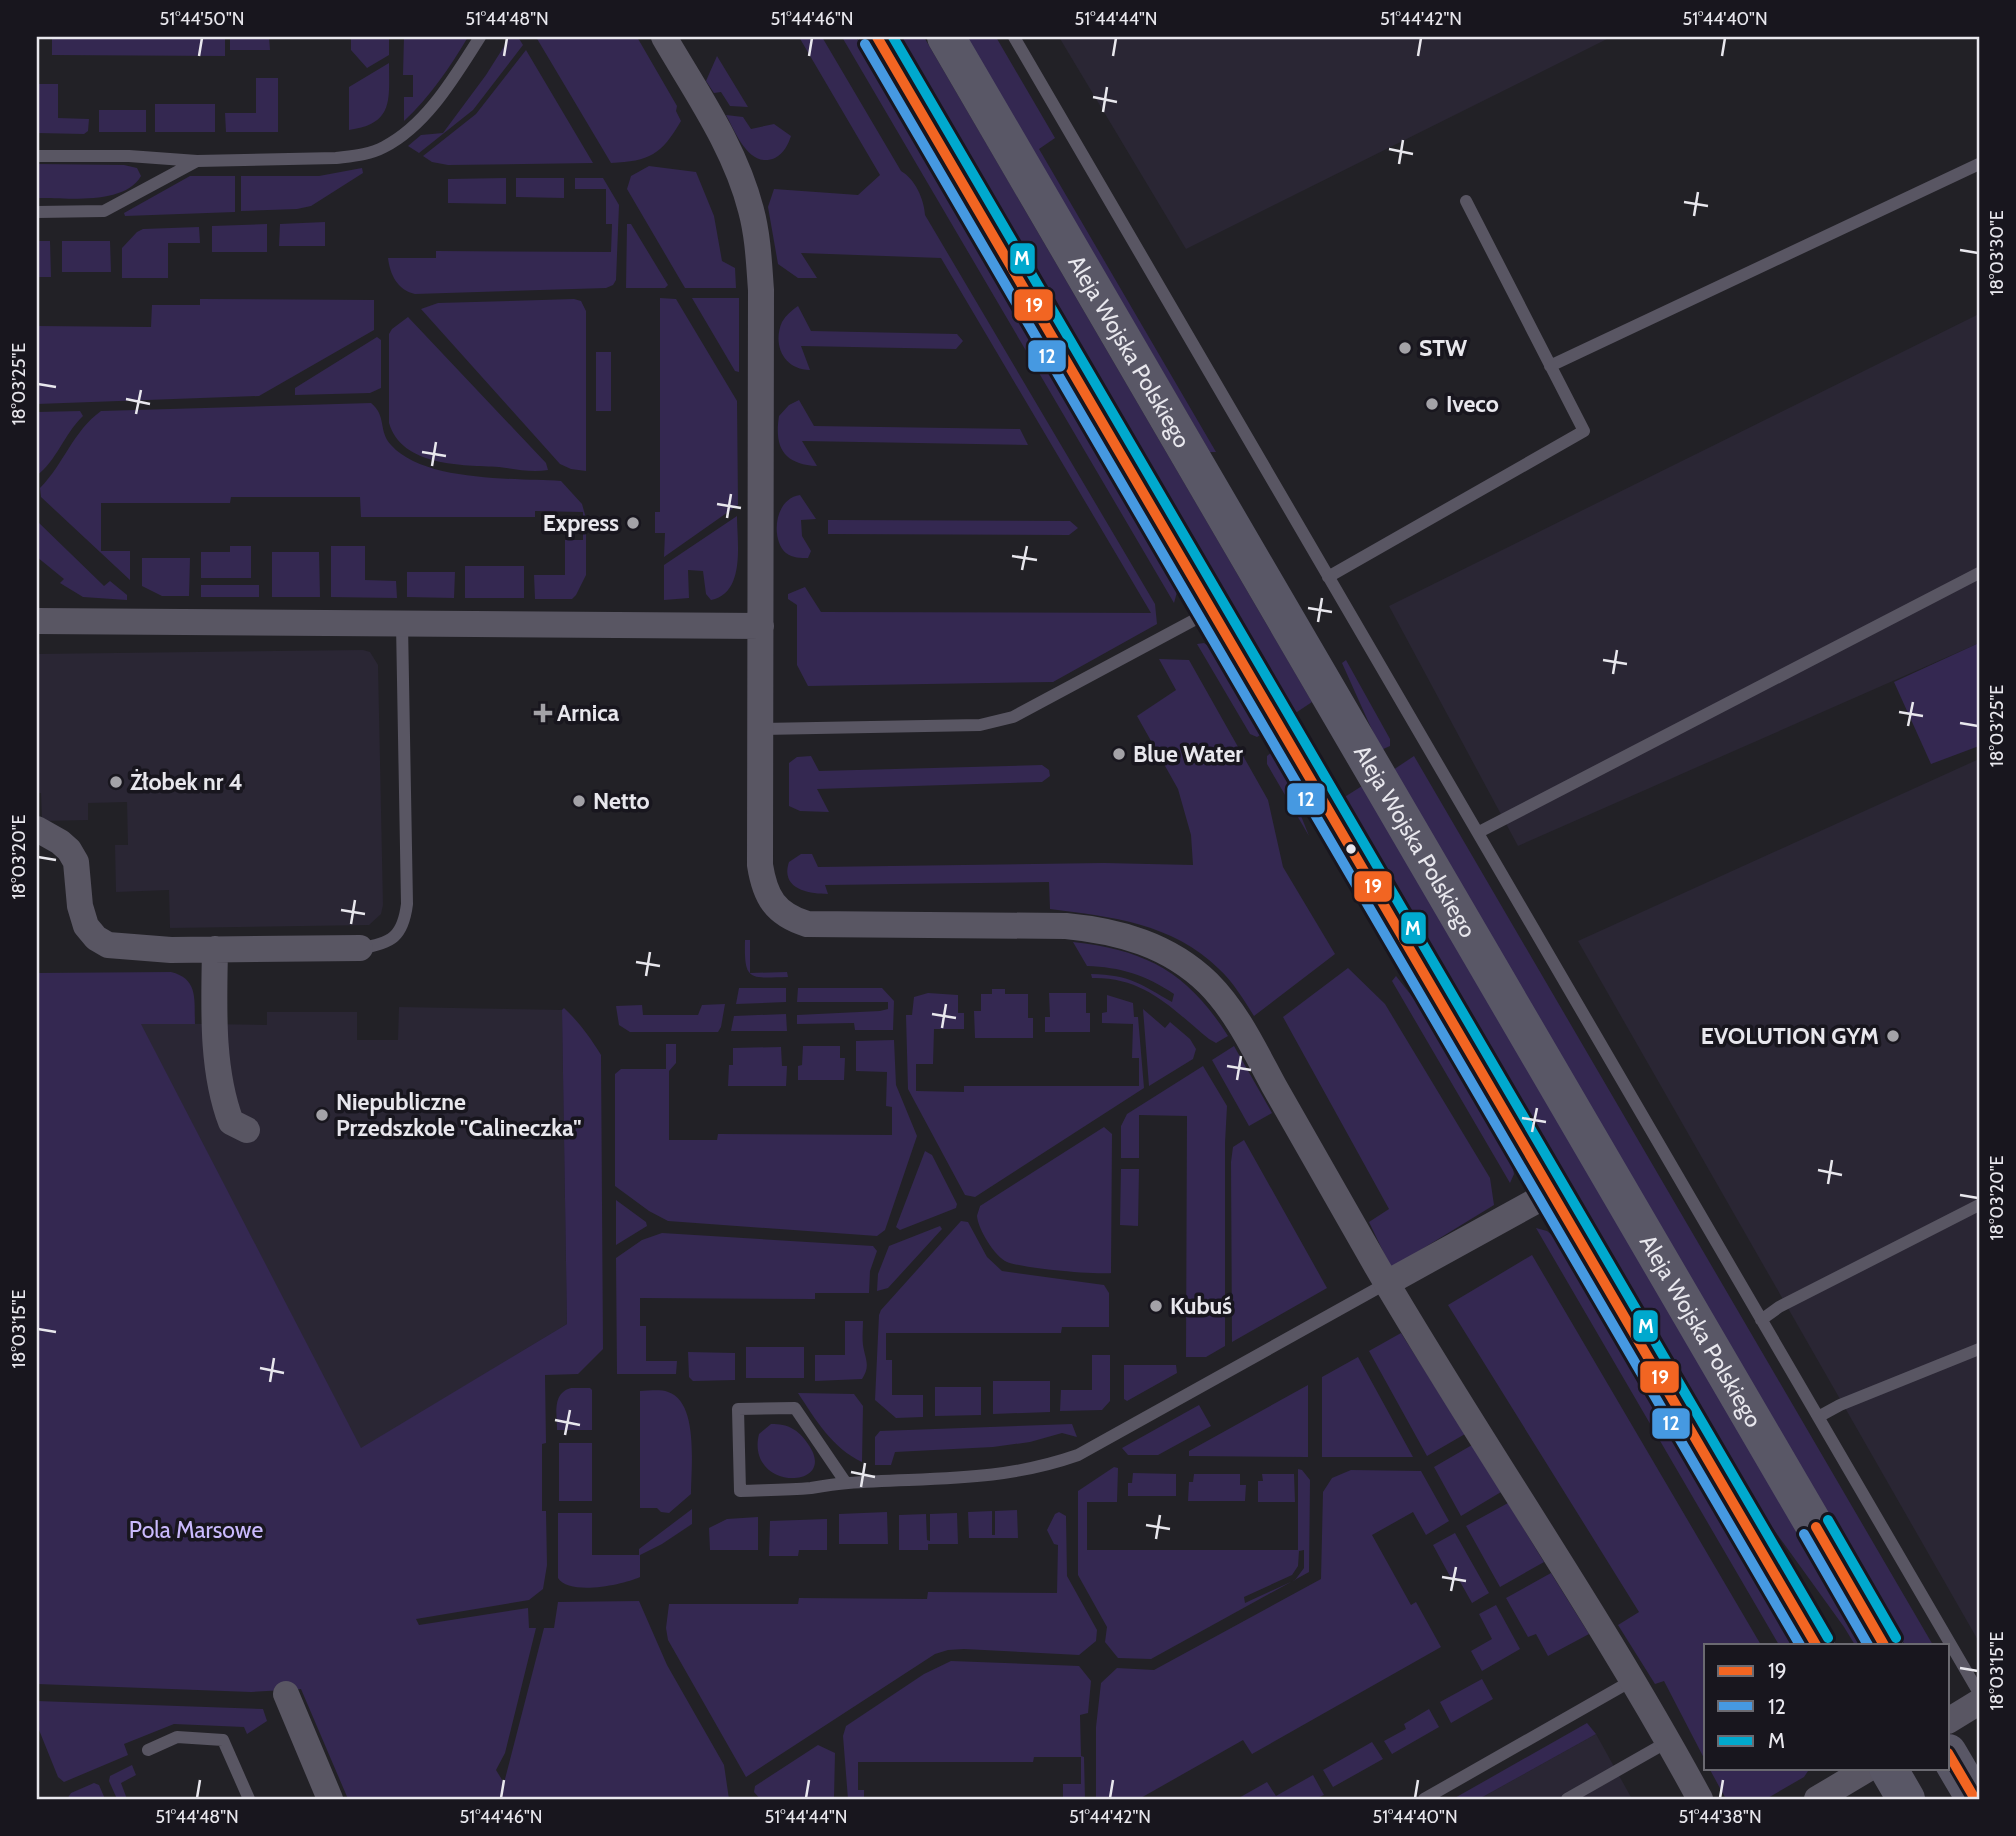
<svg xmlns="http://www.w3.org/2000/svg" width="2016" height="1836" font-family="Cabin,sans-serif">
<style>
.built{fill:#2a2634}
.green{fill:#342851;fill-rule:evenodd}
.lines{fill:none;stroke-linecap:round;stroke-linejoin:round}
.service{stroke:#595663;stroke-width:12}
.minor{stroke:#595663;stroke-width:26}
.primary{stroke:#595766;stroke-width:38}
.bus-1-casing{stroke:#18161e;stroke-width:16}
.bus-2-casing{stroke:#18161e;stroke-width:16}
.bus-3-casing{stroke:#18161e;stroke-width:16}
.bus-1{stroke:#f26522;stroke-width:10}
.bus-2{stroke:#4699e1;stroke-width:10}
.bus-3{stroke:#00a9ce;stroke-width:10}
.ticks{fill:none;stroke:#e8e7ed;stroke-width:2.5}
.poi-dot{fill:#a3a2a7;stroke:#18161e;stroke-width:2.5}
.bus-dot{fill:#e8e7ed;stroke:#18161e;stroke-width:2.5}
.labels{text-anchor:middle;stroke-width:7;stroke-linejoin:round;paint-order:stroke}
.poi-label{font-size:23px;font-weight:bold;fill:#e8e7ed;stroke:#18161e;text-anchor:start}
.street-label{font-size:23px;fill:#e8e7ed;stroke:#18161e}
.park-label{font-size:23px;fill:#cabafd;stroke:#18161e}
.line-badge{stroke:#18161e;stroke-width:2.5}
.badge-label{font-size:19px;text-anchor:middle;font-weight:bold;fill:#fff}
.neatline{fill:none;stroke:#e8e7ed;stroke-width:2.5}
.ticks-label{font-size:18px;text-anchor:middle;fill:#e8e7ed}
</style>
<rect width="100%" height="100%" fill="#222126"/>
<!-- built -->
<path class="built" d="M1059 37H1611L1186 249Z
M1979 314V643L1518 846 1389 606Z
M363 650 370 652 378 665 383 905 381 914 369 925 170 928 169 890 116 892 115 845H128L127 802 88 803V820L42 821 41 793H37V654Z
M1979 759V1642L1578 941Z
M399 1007 562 1010 567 1324 361 1449 140 1023 267 1025V1012H357V1040H398Z
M1596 1734 1632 1799H1479Z"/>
<!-- green -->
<path class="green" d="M52 37H225V56L52 55Z
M230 37H269L270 50H230Z
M351 37H389V55L367 68 351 50Z
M404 37H468C450 67 430 97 404 121V97H413V75H403Z
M510 37H518L523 45 473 110 419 153 408 146 421 135 443 133 486 75Z
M536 37H637L677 106 676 111 681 121C661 155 650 161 611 163Z
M799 37H822L901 171C915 179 924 199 925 215L1155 604 1157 624 1053 682 808 686 797 665V605L788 599V594L805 587 821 612 1151 613 941 258 801 253 817 278H798L778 264 768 207 774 189 858 195 880 175Z
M842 37H856L1174 579 1177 592 1174 603Z
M897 37H924L1312 702 1294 714Z
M966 37H996L1055 138 1039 149 1216 452H1210Z
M526 50 593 163 448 165 432 162 423 156 476 114Z
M717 56 748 107 730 106 721 92 714 93 706 81Z
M389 63C389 100 394 124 349 130V87Z
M256 78H278V132H226L225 113H256Z
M37 84H58V118L89 119 88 131 84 134 37 133Z
M155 104H215V132H155Z
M99 110H146V132H99Z
M726 115 743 117 751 129 774 124 791 136C788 145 784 153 775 158 749 169 736 133 726 115Z
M37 164 124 165 137 168 141 176C125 205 67 198 39 198L37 197Z
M649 166 696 172 714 216 722 261 735 268 736 288H685L627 189 631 176Z
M362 168 363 173 311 206 297 209 241 211V176H319Z
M190 176H235V212L125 216 124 213Z
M506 178V204L448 203V179Z
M516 178H564V198L516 197Z
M575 178H603L619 205 616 280 613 285 606 288 415 294C397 290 390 274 388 258H436V251L611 252 612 224H606V189H575Z
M325 222V246H279L280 224Z
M267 224V252H212V226Z
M627 224H631L668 285 665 288H626Z
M199 227 200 243H168V278H122V248L137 232 143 229Z
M37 241H50L51 277H39Z
M62 241H110L111 272H62Z
M660 298 676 299 737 401 738 505 664 557 665 533H655V512H660Z
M692 298H739V372L735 371Z
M200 299 374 300V330L259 396 37 404V326L151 327 152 305H200Z
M574 299 581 301 586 311V471L571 469 560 464 421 309 438 303Z
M798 306 811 331 957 334 963 341 956 349 801 346 810 370C784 370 772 345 782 322 786 315 792 310 798 306Z
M408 317 546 463 548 470C532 473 514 469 499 467 463 465 402 467 389 423V334L392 329Z
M377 337 381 340V388L370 393 295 395V388Z
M596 352H611V411H596Z
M799 400 814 426 1020 429 1028 445 802 441 817 466C784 464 774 448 779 416L789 405Z
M371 403C387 416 378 431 391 445 424 482 513 478 561 481L582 504 586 518V575L576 595 572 599H535L534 575H565V540H583V512L535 511V517H361L360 497H231L230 503H101V551H130V580L41 497 40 488C64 464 73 431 101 411Z
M80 411 83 416C64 434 56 462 37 475V412Z
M800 495 816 519 801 520 802 536 811 551 808 558C800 558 793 558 786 553 771 541 773 499 800 495Z
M737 516C737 542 746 593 711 600L706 594 703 571 688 570 689 598 664 600V565Z
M828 520 1070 521 1078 528 1069 535 828 534Z
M37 521 104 586 110 581 127 595V600L83 597 60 583 64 579 37 557Z
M230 546H251V578H201V552H230Z
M331 546H365V580L396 581 397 598 331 597Z
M272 552H319L320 597H272Z
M142 558H190L189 596H162L142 586Z
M465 566H524V598H465Z
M407 572H455L454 598 407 597Z
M201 585H259V597H201Z
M1204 643 1214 650 1262 734 1257 737 1250 734 1197 644Z
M1979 643V746L1931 764 1894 682Z
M1159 659 1189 660 1268 800 1283 867 1335 954 1254 1016C1244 1000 1233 982 1219 969 1172 923 1112 917 1050 909L1049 882 825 885 828 894C808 894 780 889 789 862L801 854H812L818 867 1104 863 1193 865 1191 835 1178 789 1137 716 1176 690Z
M1346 660 1390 739V746L1381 750 1342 663Z
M1273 751 1280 763 1309 836 1267 764V756Z
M811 756 819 771 1042 765 1049 770 1050 776 1042 782 817 789 829 812 800 811 789 806V763L797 757Z
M1414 756 1930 1640 1933 1645H1905L1393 770Z
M1362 786 1863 1645H1855L1844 1627 1756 1505 1343 798Z
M745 940H750V973L787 972 788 977C749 978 744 982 745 940Z
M1073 942C1147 950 1188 973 1228 1036L1216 1043 1209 1039C1171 1008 1145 977 1092 978L1091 974C1131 975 1140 984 1172 1002L1174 994C1146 975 1120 967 1087 966Z
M1348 968 1385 1004 1490 1178 1494 1205 1391 1268 1369 1222 1389 1209 1283 1017Z
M171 972C199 979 194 1000 195 1024H141L361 1448 567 1324 562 1010 564 1008C579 1022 590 1037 601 1055L603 1349 578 1374 545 1375 546 1443 542 1444V1511H546L547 1565 543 1589 529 1600 416 1619 419 1625 528 1608 529 1628H536L505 1753 496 1770 504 1783 544 1628H554L558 1602 639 1601 667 1665 724 1765 729 1799H348L301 1689 251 1692 37 1684V973Z
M1396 976 1422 1009 1511 1159 1514 1174 1510 1183 1392 981Z
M739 988H786V1002L736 1004Z
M798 988H882L894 1001 893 1030H855L854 1023 797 1024V1015L880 1011 888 1009V1002H797Z
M992 989H1005V994H1028V1018H1033V1038H975L974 1011H981V994H992Z
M928 993 958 995V1013H964V1029H934L933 1064H916V1091L964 1092V1086H1139V1058H1132L1133 1024 1102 1023V1013L1107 1012V995L1133 1003 1134 1017H1138L1144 1088 975 1197 965 1195 908 1089 906 1015H912L914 997Z
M1049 993H1086V1013H1090V1032H1045V1017H1050Z
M725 1004 721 1027 718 1032H630L619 1025 616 1006 642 1005 643 1015H698L702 1005Z
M1143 1009 1165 1028 1170 1022 1190 1039 1196 1049 1193 1059 1149 1086Z
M786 1014 787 1031H731L734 1016Z
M894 1040 896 1085 917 1136 885 1230 877 1236 668 1221 649 1211 615 1186V1074L621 1069H666V1044H676V1063L669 1071V1140H717L718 1134 892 1135V1107L886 1106 887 1072 856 1071V1041Z
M803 1046H840V1058H845L844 1080H798V1066L802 1065Z
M1234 1046 1272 1113 1249 1126 1212 1060Z
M781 1047 782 1066H787L786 1086H728L729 1065H733V1048Z
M1203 1066 1227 1106 1225 1143V1346L1206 1357H1186L1187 1116 1139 1115V1158H1121V1126L1127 1114Z
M1104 1127 1112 1134 1111 1273C1095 1275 1020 1268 1007 1262 995 1257 978 1229 977 1216 977 1215 980 1207 980 1206Z
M1244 1140 1327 1288 1232 1342 1231 1162 1233 1147Z
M925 1151 932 1155 957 1204 956 1208 900 1230 896 1227Z
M1121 1169H1139L1138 1226 1120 1225Z
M616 1200 646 1222 647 1226 616 1245Z
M961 1221 968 1222 987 1257 1002 1271 1104 1285 1109 1293V1327H1062L1061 1333H886V1360H892V1395H923V1417L896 1418 875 1400 879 1315 881 1310Z
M940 1226 942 1229 888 1288 877 1291 878 1274 889 1246Z
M1536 1228 1547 1231 1557 1239 1793 1645H1779Z
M662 1233 873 1246 877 1251 870 1271 869 1293H815V1299L640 1298V1326H646V1361H677L676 1374H617L616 1258 642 1240Z
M1532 1255 1761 1645H1706V1762L1664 1681 1655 1684 1618 1625 1639 1612 1448 1305Z
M845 1321H863C863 1328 862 1337 863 1345 865 1359 871 1365 862 1379L815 1381V1355H845Z
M1401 1333 1465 1434 1427 1456 1369 1351Z
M746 1347H804V1378H746Z
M688 1352 735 1353V1380L693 1381 689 1377Z
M1092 1355H1110V1401L1102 1410 1060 1411 1061 1390H1092Z
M1358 1357 1413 1457H1322V1377Z
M1124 1365H1176L1177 1373 1127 1401 1124 1399Z
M993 1381H1050V1412L993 1414Z
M1308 1385V1457L1189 1456V1451Z
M935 1387H981V1415L935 1416Z
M571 1388H590L592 1390V1430H557C557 1414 552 1393 571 1388Z
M640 1391C649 1391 660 1389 668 1392 699 1402 691 1467 691 1494L669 1513 661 1512 657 1508H640Z
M798 1393 854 1394 863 1406 862 1462C832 1448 815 1419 798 1393Z
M1199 1405 1211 1426 1158 1455H1128L1122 1448Z
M771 1424C788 1424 798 1429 808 1444 841 1490 745 1492 759 1434Z
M1072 1424 1077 1437 1062 1433 1030 1442 993 1447 895 1452 891 1465H875V1437L880 1431Z
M559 1443H592V1501H559Z
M1472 1445 1501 1492 1461 1516 1434 1467Z
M1114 1467 1118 1468 1117 1502H1087V1550H1298V1469L1302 1470 1310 1480 1309 1572 1151 1659 1118 1658 1105 1642 1107 1627 1078 1575V1491ZM1304 1550V1568L1295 1580 1245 1603 1244 1597 1292 1575 1298 1566 1299 1551Z
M1351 1470 1421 1471 1449 1521 1426 1535 1413 1512 1372 1535 1411 1605 1416 1602 1441 1647 1252 1754 1243 1740 1139 1799H1096V1727L1101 1683 1117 1668 1154 1670 1321 1579 1323 1492 1332 1478Z
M1133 1473 1176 1474V1496H1128V1483H1132Z
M1194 1474H1240V1485H1246L1245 1501H1188L1189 1482H1193Z
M1262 1474H1294L1295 1502H1258V1481H1263Z
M1508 1503 1544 1562 1500 1587 1466 1526Z
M692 1509V1524L662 1544 640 1555V1577C623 1585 569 1596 558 1578V1513H592V1555H639V1549Z
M1017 1510 1018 1538H969L968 1512 992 1511V1535H995V1511Z
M887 1512 888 1544H839V1514Z
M1059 1512 1066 1516 1067 1576 1097 1630 1096 1641 1079 1655 964 1649 948 1650 935 1654 746 1777 668 1640 666 1628 669 1604H798L799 1598 927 1599 928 1592 1057 1593 1058 1545 1054 1544 1047 1530 1055 1514Z
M957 1513 958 1544H928V1550H899V1515L926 1514 927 1540 930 1541V1514Z
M758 1517V1550H710L709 1528 727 1519Z
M827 1519V1550H799L798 1556H769L770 1521Z
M1455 1533 1489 1593 1472 1603 1458 1578 1452 1580 1433 1545Z
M1551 1573 1589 1634 1548 1656 1536 1634 1528 1637 1506 1598Z
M1496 1605 1520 1649 1482 1671 1471 1651 1492 1639 1479 1614Z
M951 1661 1079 1666 1091 1681 1088 1713 1080 1715 1081 1756 1084 1757 1085 1799H1063V1784H1081V1757H1034L1033 1762H858V1790H864V1799H848L843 1736 846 1726 924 1674Z
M1482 1679 1493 1699 1451 1723 1440 1702Z
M37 1701 263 1709 267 1721 247 1734 244 1727 174 1724 124 1744 128 1755 64 1782 58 1777 37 1725Z
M1429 1709 1439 1727 1392 1754 1384 1741 1406 1729 1404 1724Z
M1587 1723 1596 1734 1479 1799H1453Z
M1372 1742 1383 1759 1333 1787 1323 1770Z
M818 1745 835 1753 834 1798 760 1799 754 1792 755 1786Z
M132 1765 136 1775 121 1783 127 1799H117L109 1781 110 1776Z
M1709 1768H1810L1804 1777 1766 1799H1726Z
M1313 1775 1324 1795 1315 1799H1237L1267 1782 1276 1796Z
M94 1783 99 1785 105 1799H67L71 1793Z"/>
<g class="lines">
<!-- service -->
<path class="service" d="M1014 37 1979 1693
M37 156H129L197 161 336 158C352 156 369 155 384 147 427 125 455 76 480 37
M37 212 104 211 197 161
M1550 366 1979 164
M1328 577 1584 431 1466 201
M760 729 980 725 1013 717 1209 612
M1479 832 1979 573
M360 948C392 944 403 936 407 904L402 624
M1761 1320 1779 1307 1979 1205
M1818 1417 1840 1405 1979 1349
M846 1483 795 1408 738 1409 740 1491C764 1490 787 1490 811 1488 823 1486 836 1484 848 1483 930 1477 998 1483 1078 1455L1387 1283
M148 1750 177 1737 223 1740 249 1799
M1424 1799 1633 1680
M1567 1799 1669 1741"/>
<!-- minor -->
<path class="minor" d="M664 37C696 92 735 147 751 210 758 236 759 263 761 290L760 865C765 897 775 914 807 924L1066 926C1119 931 1169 945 1208 983 1237 1012 1255 1051 1274 1086 1308 1145 1342 1206 1376 1265 1481 1445 1601 1616 1700 1799
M37 621 761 626
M37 829 60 842 69 850 76 862 80 906 86 926 96 938 108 945 171 950 360 948
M215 949C214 1006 211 1069 231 1122L247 1130
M1387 1283 1552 1192
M286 1694 330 1799
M1948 1721 1979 1702
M1817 1799 1869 1768"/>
<!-- primary -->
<g class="primary">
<path d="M877 37 1816 1645"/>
<path id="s1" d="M946 37 1884 1645"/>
<path d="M1948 1753 1975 1799"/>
<path d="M1888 1768 1906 1799"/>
</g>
<!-- bus-1 casing -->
<g class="bus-1-casing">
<path id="bus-1" d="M877 37 1816 1645
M1816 1527 1884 1645
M1948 1753 1975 1799"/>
</g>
<!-- bus-2 casing -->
<g class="bus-2-casing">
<path id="bus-2" d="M865 44 1800 1645
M1804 1534 1868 1645"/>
</g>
<!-- bus-3 casing -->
<g class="bus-3-casing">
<path id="bus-3" d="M893 37 1828 1638
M1828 1520 1896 1638"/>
</g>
<!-- bus-1 -->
<use href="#bus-1" class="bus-1"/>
<!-- bus-2 -->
<use href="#bus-2" class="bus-2"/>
<!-- bus-3 -->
<use href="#bus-3" class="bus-3"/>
</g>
<!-- ticks -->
<path class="ticks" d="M199 56 202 38M504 56 507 38M809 56 812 38M1113 56 1116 38M1418 56 1421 38M1722 56 1725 38M1093 97 1117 102M1103 112 1107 87M1389 149 1413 154M1399 164 1403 140M1684 202 1708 206M1694 216 1698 192M1960 250 1978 253M38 384 56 387M126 399 150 404M136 414 141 390M422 452 446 456M432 466 436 442M717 504 741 508M727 518 731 494M1012 556 1037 560M1022 570 1027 546M1308 608 1332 612M1318 622 1322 598M1603 660 1627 664M1613 674 1617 650M1899 712 1923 716M1960 723 1978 726M1908 726 1913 702M38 857 56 860M341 910 365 914M351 924 355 900M636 962 660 966M646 976 650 952M932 1014 956 1018M942 1028 946 1004M1227 1066 1251 1070M1237 1080 1241 1056M1522 1118 1546 1122M1532 1132 1537 1108M1818 1170 1842 1175M1828 1184 1832 1160M1960 1195 1978 1198M38 1329 56 1332M260 1368 284 1373M270 1382 274 1358M555 1420 580 1425M565 1435 570 1410M851 1472 875 1477M861 1487 865 1463M1146 1525 1170 1529M1156 1539 1160 1515M1442 1577 1466 1581M1451 1591 1456 1567M1960 1668 1978 1671M197 1798 200 1780M501 1798 504 1780M806 1798 809 1780M1110 1798 1113 1780M1415 1798 1418 1780M1720 1798 1723 1780"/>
<!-- markers -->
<g class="poi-dot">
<circle cx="1405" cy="348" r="7"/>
<circle cx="1432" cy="404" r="7"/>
<circle cx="633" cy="523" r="7"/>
<path d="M539.5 702.5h7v7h7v7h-7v7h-7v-7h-7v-7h7z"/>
<circle cx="1119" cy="754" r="7"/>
<circle cx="116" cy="782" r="7"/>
<circle cx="579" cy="801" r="7"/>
<circle cx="1893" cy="1036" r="7"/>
<circle cx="322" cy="1115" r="7"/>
<circle cx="1156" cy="1306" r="7"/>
</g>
<circle class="bus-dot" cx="1351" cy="849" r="6"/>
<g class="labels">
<!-- poi labels -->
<g class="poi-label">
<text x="1419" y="356">STW</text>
<text x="1446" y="412">Iveco</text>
<text x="619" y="531" text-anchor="end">Express</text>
<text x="557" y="721">Arnica</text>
<text x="1133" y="762">Blue Water</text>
<text x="130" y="790">Żłobek nr 4</text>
<text x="593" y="809">Netto</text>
<text x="1879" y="1044" text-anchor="end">EVOLUTION GYM</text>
<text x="336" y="1110">Niepubliczne<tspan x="336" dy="26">Przedszkole "Calineczka"</tspan></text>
<text x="1170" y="1314">Kubuś</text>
</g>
<!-- street labels -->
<g class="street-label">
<text dy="8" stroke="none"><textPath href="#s1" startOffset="364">Aleja Wojska Polskiego</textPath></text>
<text dy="8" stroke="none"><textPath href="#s1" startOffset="931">Aleja Wojska Polskiego</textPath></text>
<text dy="8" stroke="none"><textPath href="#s1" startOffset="1498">Aleja Wojska Polskiego</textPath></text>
</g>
<!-- park labels -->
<g class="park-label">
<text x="196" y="1538">Pola Marsowe</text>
</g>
</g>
<g class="line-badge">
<rect x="1009" y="242" width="27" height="33" rx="7" fill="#00a9ce"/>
<rect x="1013" y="288" width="41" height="34" rx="7" fill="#f26522"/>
<rect x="1027" y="339" width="40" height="34" rx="7" fill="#4699e1"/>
<rect x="1286" y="782" width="40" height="34" rx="7" fill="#4699e1"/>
<rect x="1353" y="870" width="40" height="33" rx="7" fill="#f26522"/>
<rect x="1400" y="911" width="27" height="34" rx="7" fill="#00a9ce"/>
<rect x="1632" y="1309" width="27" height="34" rx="7" fill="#00a9ce"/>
<rect x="1639" y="1360" width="41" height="34" rx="7" fill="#f26522"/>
<rect x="1651" y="1407" width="40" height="33" rx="7" fill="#4699e1"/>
</g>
<g class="badge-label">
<text x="1022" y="265">M</text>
<text x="1034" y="312">19</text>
<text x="1047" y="363">12</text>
<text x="1306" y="806">12</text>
<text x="1373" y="893">19</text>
<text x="1413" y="935">M</text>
<text x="1646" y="1333">M</text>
<text x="1660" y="1384">19</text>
<text x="1671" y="1430">12</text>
</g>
<!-- border -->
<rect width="2016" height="1836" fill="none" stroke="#18161e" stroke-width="77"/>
<!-- legend -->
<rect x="1704" y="1644" width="245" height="126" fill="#18161e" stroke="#6b6a71" stroke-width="2"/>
<rect x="1718" y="1666" width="35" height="10" fill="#f26522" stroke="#6b6a71" stroke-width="2"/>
<text x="1768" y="1678" font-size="21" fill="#e8e7ed">19</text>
<rect x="1718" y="1701" width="35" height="10" fill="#4699e1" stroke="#6b6a71" stroke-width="2"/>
<text x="1768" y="1714" font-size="21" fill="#e8e7ed">12</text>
<rect x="1718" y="1736" width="35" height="10" fill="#00a9ce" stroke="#6b6a71" stroke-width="2"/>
<text x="1768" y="1748" font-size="21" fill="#e8e7ed">M</text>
<rect x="38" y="38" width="1940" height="1760" class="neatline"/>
<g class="ticks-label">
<text x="202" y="25">51°44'50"N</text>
<text x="507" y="25">51°44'48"N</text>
<text x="812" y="25">51°44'46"N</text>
<text x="1116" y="25">51°44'44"N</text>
<text x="1421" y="25">51°44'42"N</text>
<text x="1725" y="25">51°44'40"N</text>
<text transform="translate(1997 253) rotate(-90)" y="6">18°03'30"E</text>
<text transform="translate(19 384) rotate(-90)" y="6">18°03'25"E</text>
<text transform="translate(1997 726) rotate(-90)" y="6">18°03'25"E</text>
<text transform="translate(19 857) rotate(-90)" y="6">18°03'20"E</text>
<text transform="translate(1997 1198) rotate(-90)" y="6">18°03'20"E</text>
<text transform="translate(19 1329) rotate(-90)" y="6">18°03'15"E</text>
<text transform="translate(1997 1671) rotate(-90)" y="6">18°03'15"E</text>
<text x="197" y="1823">51°44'48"N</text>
<text x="501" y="1823">51°44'46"N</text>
<text x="806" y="1823">51°44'44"N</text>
<text x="1110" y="1823">51°44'42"N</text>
<text x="1415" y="1823">51°44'40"N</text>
<text x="1720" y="1823">51°44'38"N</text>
</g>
</svg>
